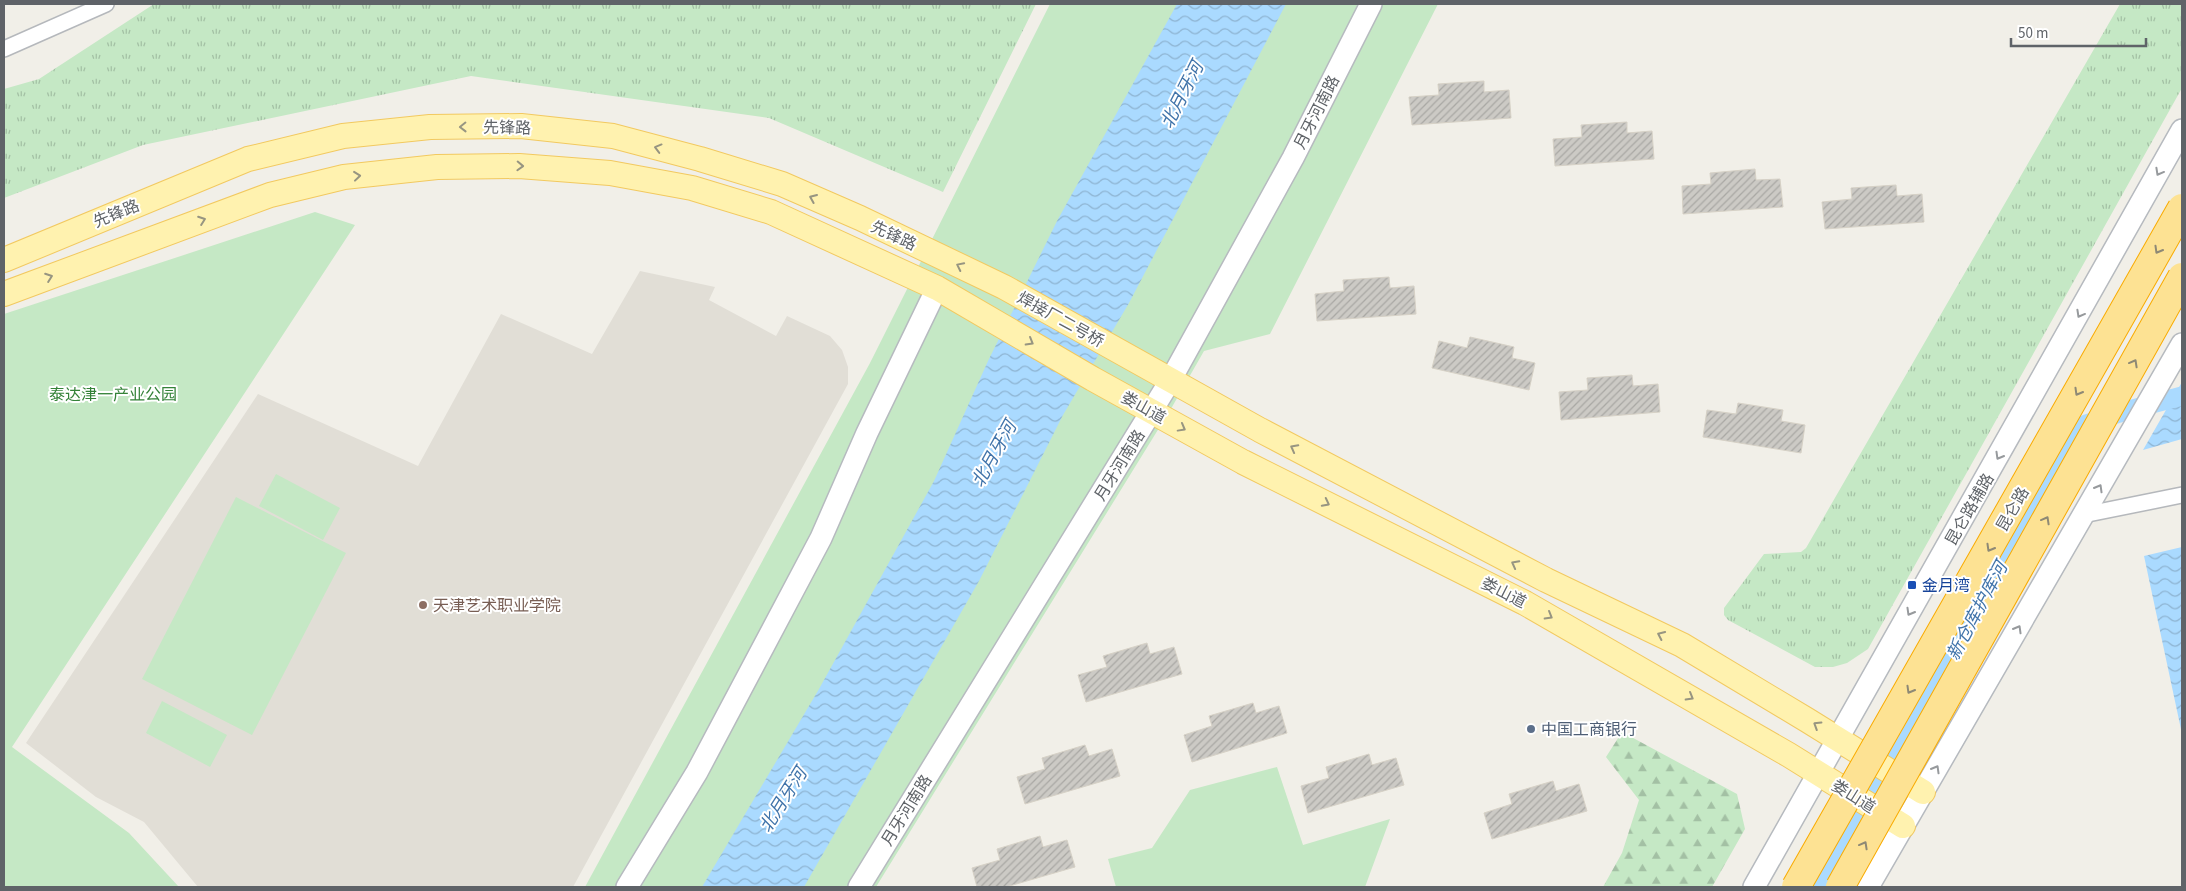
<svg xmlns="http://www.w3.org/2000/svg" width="2186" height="891" font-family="'Source Sans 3','Noto Sans SC',sans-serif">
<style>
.education{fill:#e1ded6}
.grass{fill:url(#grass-tufts)}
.forest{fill:url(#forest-firs)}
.park{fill:#c5e8c5}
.water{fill:url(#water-waves)}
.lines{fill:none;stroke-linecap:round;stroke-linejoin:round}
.canal{stroke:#aadaff;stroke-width:19}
.building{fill:url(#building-hatch);stroke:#d6d1c6}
.street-casing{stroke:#b5b8bc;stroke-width:18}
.secondary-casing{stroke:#b6babf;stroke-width:24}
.primary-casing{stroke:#f2c960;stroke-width:26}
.street{stroke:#fff;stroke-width:15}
.secondary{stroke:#fff;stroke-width:21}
.primary{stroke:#fff2af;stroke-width:24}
.highway-bridge-casing{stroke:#f9ab00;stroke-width:30;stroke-linecap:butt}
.highway-bridge{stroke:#fde293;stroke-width:28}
.oneway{stroke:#979581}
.oneway2{stroke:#979a9d}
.oneway3{stroke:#8e8975}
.transit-dot{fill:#1a4fb4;stroke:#fff;stroke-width:2}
.education-dot{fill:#8d6e63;stroke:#fff;stroke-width:2}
.service-dot{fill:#5c6f8a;stroke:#fff;stroke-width:2}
.labels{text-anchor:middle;stroke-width:4;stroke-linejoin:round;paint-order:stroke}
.street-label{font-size:16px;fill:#5f6368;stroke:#fff}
.park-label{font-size:16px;fill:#348238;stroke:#fff}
.transit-label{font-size:16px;fill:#164399;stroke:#fff;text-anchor:start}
.education-label{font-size:16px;fill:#785e54;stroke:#fff;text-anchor:start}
.service-label{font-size:16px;fill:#4e5e75;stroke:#fff;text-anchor:start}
.water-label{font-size:18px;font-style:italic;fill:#4174aa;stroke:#fff}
</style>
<defs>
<pattern id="grass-tufts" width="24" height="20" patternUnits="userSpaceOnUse" patternTransform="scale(1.25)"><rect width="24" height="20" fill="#c5e8c5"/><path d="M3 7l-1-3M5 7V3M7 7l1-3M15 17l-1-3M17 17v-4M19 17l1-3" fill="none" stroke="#a3c0a4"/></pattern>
<pattern id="forest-firs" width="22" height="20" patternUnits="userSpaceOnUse" patternTransform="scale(1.25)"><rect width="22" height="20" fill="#c5e8c5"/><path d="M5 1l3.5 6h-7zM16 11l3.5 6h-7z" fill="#a3c0a4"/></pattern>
<pattern id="water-waves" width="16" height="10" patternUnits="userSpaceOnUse" patternTransform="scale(1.25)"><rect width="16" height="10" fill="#aadaff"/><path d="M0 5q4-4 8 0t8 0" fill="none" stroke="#8eb4d2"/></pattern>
<pattern id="building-hatch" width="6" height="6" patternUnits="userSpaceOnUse" patternTransform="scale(1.25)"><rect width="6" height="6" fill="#cccac5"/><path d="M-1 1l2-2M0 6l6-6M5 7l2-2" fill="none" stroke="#a9a8a4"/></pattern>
</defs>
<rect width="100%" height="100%" fill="#f1efe8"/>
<!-- education -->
<path class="education" d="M640 271 715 287 709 300 776 336 787 316 830 336 842 350 848 367V384L573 887H198L144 822 96 797 26 743 258 394 418 466 501 314 592 354Z"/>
<!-- grass -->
<path class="grass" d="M154 4H1036L943 192 769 118 471 76 143 145 4 198V89L39 79Z
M2120 4H2182V88L1868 649 1847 663 1833 667H1815L1728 620 1724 615V608L1764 554 1801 552 1806 548Z"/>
<!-- forest -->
<path class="forest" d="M1622 732 1737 794 1745 829 1712 887H1603L1622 853 1639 800 1606 757Z"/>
<!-- park -->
<path class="park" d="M1050 4H1438L1270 334 1204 351 1172 407 876 887H585L870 363Z
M315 212 355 225 12 747 129 833 179 887H4V314Z
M276 474 340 508 323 540 259 506Z
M236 497 346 553 252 735 142 679Z
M162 701 227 735 210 767 146 733Z
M1277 767 1303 845 1390 819 1365 887H1116L1108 859 1152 848 1190 790Z"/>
<!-- water -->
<path class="water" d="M1177 4H1286L1129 303 1063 415 979 581 804 887H702L819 689 934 481 988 361 1057 221Z
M2182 382V439L2143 450Z
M2182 547V734L2144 556Z"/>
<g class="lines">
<!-- canal -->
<path class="canal" d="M1822 887 1915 727 2066 448 2086 424 2129 410 2182 396"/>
</g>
<!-- building -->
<path class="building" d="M1484 81V92L1509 90 1511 118 1412 125 1409 97 1439 95 1438 84Z
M1627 122V133L1652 131 1654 159 1555 166 1553 139 1582 137 1581 125Z
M1755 169 1756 180 1780 179 1783 207 1683 214 1682 186 1711 184 1710 173Z
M1896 185 1897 196 1922 194 1924 222 1825 229 1822 202 1852 199 1851 188Z
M1389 277 1390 288 1414 286 1416 314 1317 321 1315 294 1344 291 1343 280Z
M1470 337 1514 347 1512 358 1535 363 1529 390 1432 368 1439 341 1467 348Z
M1632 375 1633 386 1658 384 1660 412 1561 420 1559 392 1588 390 1587 378Z
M1738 403 1783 410 1781 421 1805 425 1801 453 1703 437 1707 410 1736 414Z
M1147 643 1150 654 1174 647 1182 674 1086 702 1078 675 1107 667 1103 656Z
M1253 703 1256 713 1279 706 1287 733 1192 762 1184 735 1212 726 1209 716Z
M1085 745 1089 756 1112 749 1120 776 1025 804 1017 777 1045 769 1042 758Z
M1369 754 1372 765 1396 758 1404 785 1308 813 1301 786 1329 778 1326 767Z
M1553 781 1556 791 1579 784 1587 811 1492 839 1484 813 1512 804 1509 794Z
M1040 836 1043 847 1067 840 1075 867 1006 887H977L972 868 1000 860 997 849Z"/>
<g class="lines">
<!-- street casing -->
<g class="street-casing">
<path id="street" d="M4 49 106 4
M2083 515 2182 495"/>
</g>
<!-- secondary casing -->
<g class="secondary-casing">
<path id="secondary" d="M627 887 697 772 821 538 867 433 937 288
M859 887 1170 381 1293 158 1371 4
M1754 887 2182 130
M1868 887 2182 344"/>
</g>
<!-- primary casing -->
<g class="primary-casing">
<path id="primary" d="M4 260 248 159 343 136 430 127 521 126 613 136 700 159 782 184 860 218 1004 287 1260 430 1546 580 1682 645 1807 720 1923 792
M4 294 270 195 344 177 437 167 519 166 610 173 692 188 771 212 937 288 1093 379 1243 462 1525 603 1789 755 1903 826"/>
</g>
<!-- street -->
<use href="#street" class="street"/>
<!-- secondary -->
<use href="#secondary" class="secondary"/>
<!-- primary -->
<use href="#primary" class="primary"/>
<!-- highway-bridge casing -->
<g class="highway-bridge-casing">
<path id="highway-bridge" d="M1796 887 2182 208
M1840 887 2182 277"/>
</g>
<!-- highway-bridge -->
<use href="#highway-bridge" class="highway-bridge"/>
</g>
<!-- one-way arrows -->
<defs><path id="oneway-chevron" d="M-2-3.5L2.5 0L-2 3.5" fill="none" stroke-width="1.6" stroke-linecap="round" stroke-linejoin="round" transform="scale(1.25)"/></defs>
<g class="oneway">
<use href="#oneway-chevron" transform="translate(463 127) rotate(179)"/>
<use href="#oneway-chevron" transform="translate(658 148) rotate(-165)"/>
<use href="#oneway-chevron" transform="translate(520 166) rotate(2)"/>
<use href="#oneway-chevron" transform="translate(357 176) rotate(-6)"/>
<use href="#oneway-chevron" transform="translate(813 198) rotate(-157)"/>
<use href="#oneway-chevron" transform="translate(202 220) rotate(-20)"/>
<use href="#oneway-chevron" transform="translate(960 266) rotate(-154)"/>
<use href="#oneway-chevron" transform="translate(49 277) rotate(-20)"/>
<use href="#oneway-chevron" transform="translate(1030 342) rotate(30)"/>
<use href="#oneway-chevron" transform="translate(1182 428) rotate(29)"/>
<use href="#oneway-chevron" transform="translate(1294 448) rotate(-152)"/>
<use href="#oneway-chevron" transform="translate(1326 503) rotate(27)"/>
<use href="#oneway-chevron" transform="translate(1515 564) rotate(-152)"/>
<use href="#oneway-chevron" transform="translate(1549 616) rotate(30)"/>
<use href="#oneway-chevron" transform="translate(1661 635) rotate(-155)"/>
<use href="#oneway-chevron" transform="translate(1690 697) rotate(30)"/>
<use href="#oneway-chevron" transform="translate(1817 725) rotate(-148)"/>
</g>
<g class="oneway2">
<use href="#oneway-chevron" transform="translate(2159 172) rotate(119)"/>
<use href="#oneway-chevron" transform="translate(2080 314) rotate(119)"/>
<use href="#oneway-chevron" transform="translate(1999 456) rotate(120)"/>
<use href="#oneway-chevron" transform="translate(2099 488) rotate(-60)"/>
<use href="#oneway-chevron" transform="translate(1910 612) rotate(120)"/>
<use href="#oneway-chevron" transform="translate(2018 629) rotate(-60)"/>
<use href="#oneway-chevron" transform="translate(1936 769) rotate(-60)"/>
</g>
<g class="oneway3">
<use href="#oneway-chevron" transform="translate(2158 250) rotate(120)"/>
<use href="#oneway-chevron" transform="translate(2134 363) rotate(-61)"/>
<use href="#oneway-chevron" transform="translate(2078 392) rotate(120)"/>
<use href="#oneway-chevron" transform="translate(2046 520) rotate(-61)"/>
<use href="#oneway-chevron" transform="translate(1990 548) rotate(120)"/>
<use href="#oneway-chevron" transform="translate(1910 690) rotate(120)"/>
<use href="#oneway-chevron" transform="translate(1864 845) rotate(-61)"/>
</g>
<!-- markers -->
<rect class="transit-dot" x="1907" y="580" width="10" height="10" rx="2.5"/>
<circle class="education-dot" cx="423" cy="605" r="5"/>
<circle class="service-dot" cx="1531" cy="729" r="5"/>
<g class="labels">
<!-- street labels -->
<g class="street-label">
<text transform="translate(1316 112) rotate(-63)" y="6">月牙河南路</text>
<text transform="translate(507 127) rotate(1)" y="6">先锋路</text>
<text transform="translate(116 213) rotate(-22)" y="6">先锋路</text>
<text transform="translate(894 235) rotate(25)" y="6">先锋路</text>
<text transform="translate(1061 319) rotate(29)" y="6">焊接厂二号桥</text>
<text transform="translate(1144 407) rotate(29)" y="6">娄山道</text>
<text transform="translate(1119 465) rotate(-58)" y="6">月牙河南路</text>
<text transform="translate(1969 509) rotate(-60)" y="6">昆仑路辅路</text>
<text transform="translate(2012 509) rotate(-60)" y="6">昆仑路</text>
<text transform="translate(1504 592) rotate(27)" y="6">娄山道</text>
<text transform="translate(1854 796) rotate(32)" y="6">娄山道</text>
<text transform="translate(906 810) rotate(-58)" y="6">月牙河南路</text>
</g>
<!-- park labels -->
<g class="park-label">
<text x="113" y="400">泰达津一产业公园</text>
</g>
<!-- transit labels -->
<g class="transit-label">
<text x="1922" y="591">金月湾</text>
</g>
<!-- education labels -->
<g class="education-label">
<text x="433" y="611">天津艺术职业学院</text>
</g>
<!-- service labels -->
<g class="service-label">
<text x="1541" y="735">中国工商银行</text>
</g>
<!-- water labels -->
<g class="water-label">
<text transform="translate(1182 95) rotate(-63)" y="6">北月牙河</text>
<text transform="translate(994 454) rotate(-61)" y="6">北月牙河</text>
<text transform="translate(1977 611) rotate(-62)" y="6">新仓库护库河</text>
<text transform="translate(783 800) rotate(-58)" y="6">北月牙河</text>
</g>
</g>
<!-- border -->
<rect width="2186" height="891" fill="none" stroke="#5f6368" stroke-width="10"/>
<!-- scale -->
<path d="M2011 38v8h135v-8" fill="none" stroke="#5f6368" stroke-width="2.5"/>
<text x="2018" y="38" font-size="15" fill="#5f6368" stroke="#ffffff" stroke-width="4" paint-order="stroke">50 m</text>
</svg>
